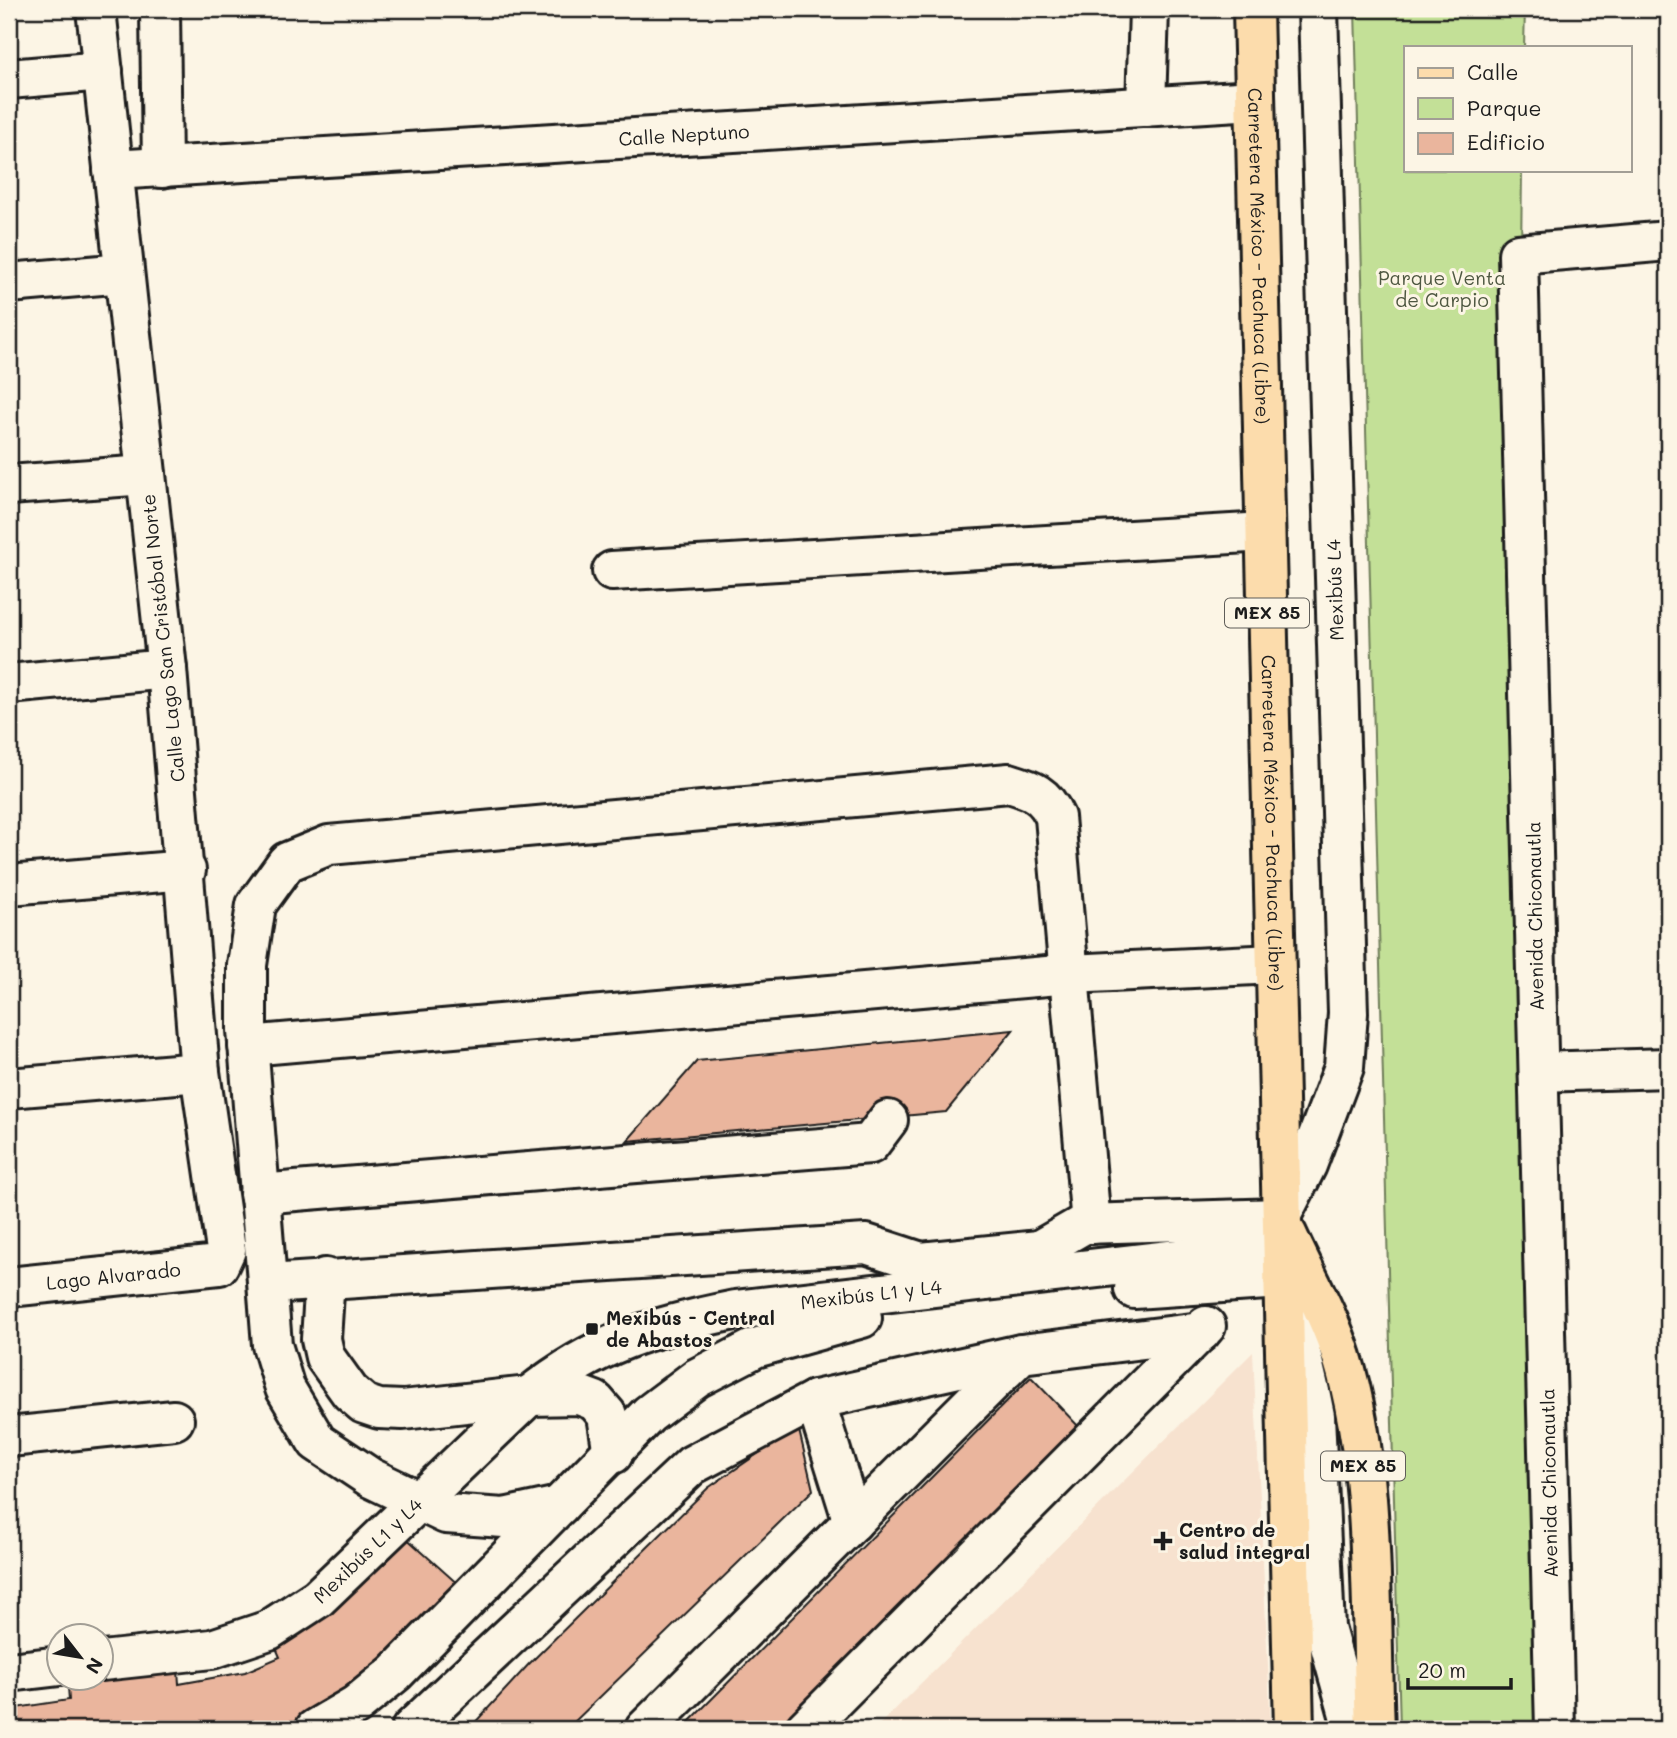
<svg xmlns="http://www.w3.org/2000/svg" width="1677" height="1738" font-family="Mali,sans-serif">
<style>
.built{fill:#f7e2cf}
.green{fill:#c3e097;stroke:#707e5a;stroke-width:2}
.building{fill:#eab59d;stroke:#1c1c1c;stroke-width:2}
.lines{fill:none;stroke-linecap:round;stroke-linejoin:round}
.minor-casing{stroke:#1c1c1c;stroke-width:44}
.major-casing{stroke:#1c1c1c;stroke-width:44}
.minor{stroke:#fcf5e5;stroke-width:38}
.major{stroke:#fcdcac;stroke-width:38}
.poi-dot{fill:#1c1c1c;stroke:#fcf5e5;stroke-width:2.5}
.labels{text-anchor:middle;stroke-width:6;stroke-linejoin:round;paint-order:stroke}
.shield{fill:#fcf5e5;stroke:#5f5d58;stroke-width:2}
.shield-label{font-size:18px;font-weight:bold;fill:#1c1c1c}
.street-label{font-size:19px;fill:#1c1c1c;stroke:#fcf5e5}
.park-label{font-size:19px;fill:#4e5741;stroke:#fcf5e5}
.poi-label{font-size:19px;font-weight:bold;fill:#1c1c1c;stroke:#fcf5e5;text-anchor:start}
</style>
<rect width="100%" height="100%" fill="#fcf5e5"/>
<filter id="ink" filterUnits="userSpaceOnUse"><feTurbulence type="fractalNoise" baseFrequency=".0143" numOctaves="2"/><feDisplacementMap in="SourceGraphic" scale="14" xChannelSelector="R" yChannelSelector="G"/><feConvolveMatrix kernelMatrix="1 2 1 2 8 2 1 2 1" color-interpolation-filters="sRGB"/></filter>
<g filter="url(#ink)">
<!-- built -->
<path class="built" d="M1253 1352 1271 1729H875Z"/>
<!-- green -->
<path class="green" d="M1355 9H1525L1524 47H1406V170H1522L1521 254 1559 1729H1400Z"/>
<!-- building -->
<path class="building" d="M1013 1030 946 1112 627 1141 697 1061Z
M1031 1377 1082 1430 783 1729H682Z
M798 1426 813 1490 567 1729H469L529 1664 708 1488Z
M403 1535 460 1586 369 1680 290 1725 278 1729H9V1709L69 1700 68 1687 178 1670 179 1684 245 1672 280 1657 276 1648Z"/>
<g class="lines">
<!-- minor casing -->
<g class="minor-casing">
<g id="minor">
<path d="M160 9 162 168"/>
<path d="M9 79 103 71"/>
<path d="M1146 107 1149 9"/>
<path id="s1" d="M113 170 1255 100"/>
<path d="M9 283 124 273"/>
<path d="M9 485 146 475"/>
<path d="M612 571 1265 532"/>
<path d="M9 684 167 669"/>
<path d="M9 885 186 870"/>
<path d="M248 1046 1070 974 1275 964"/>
<path d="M1539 1072 1668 1068"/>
<path d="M9 1088 200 1072"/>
<path d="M259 1194 870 1144 888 1120"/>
<path d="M1276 1226 1307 1165 1344 1067 1348 1013 1318 9"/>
<path d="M325 1278 321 1339 325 1357 350 1392 364 1404 379 1409 403 1410 529 1396 579 1395 595 1401 607 1415 613 1454"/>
<path d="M269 1284 866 1244 921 1262 1039 1250 1084 1224 1280 1218"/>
<path id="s2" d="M9 1287 219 1265 226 1250 200 1072 167 669 96 9"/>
<path d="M1134 1289 1266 1280 1282 1271 1286 1255"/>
<path d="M815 1400 853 1522"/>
<path d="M9 1437 174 1420"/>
<path d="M559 1506 504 1518 446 1514 371 1478 317 1442 285 1388 272 1345 247 1030V965L256 905 287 862 329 845 1009 783C1032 790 1045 794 1055 817L1091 1224"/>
<path id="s3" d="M102 1661 212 1649 269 1630 318 1598 529 1396C597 1342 651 1327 735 1310L1194 1257 1255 1253 1282 1271 1311 1396 1315 1416 1325 1628 1353 1729"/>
<path d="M9 1672 60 1666"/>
<path d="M315 1729 356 1705 395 1673 649 1414 697 1378 755 1348 862 1318"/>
<path d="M411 1729 692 1465 815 1400 1021 1354"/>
<path d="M645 1729 1021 1354 1201 1332"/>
<path d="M805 1729 1206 1326"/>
<path d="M1555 1729 1518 254 1668 241"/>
</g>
</g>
<!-- major casing -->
<g class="major-casing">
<g id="major">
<path id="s4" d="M1253 9 1294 1729"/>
<path d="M1287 1234C1305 1274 1329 1315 1342 1357 1377 1471 1370 1610 1375 1729"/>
</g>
</g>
<!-- minor -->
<use href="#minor" class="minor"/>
<!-- major -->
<use href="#major" class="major"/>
</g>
</g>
<!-- markers -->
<g class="poi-dot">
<rect x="585" y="1322" width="14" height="14" rx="3.5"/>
<path d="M1159.5 1530.5h7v7h7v7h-7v7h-7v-7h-7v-7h7z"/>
</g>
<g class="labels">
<!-- shield labels -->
<g class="shield">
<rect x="1225" y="598.5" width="84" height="29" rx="5"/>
<rect x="1321" y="1451.5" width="84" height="29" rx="5"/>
</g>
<g class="shield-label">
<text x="1267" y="619">MEX 85</text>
<text x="1363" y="1472">MEX 85</text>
</g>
<!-- street labels -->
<g class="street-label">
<text dy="7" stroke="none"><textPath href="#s1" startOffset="572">Calle Neptuno</textPath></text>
<text dy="7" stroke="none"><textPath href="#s4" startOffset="247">Carretera México - Pachuca (Libre)</textPath></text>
<text transform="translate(1335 590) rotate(-92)" y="7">Mexibús L4</text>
<text transform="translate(163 638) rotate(-96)" y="7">Calle Lago San Cristóbal Norte</text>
<text dy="7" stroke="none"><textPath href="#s4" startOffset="814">Carretera México - Pachuca (Libre)</textPath></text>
<text transform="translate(1535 916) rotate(-91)" y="7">Avenida Chiconautla</text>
<text dy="7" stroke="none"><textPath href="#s2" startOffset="105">Lago Alvarado</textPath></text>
<text dy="7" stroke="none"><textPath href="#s3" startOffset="884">Mexibús L1 y L4</textPath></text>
<text transform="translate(1549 1483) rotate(-91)" y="7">Avenida Chiconautla</text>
<text dy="7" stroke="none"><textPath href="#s3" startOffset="298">Mexibús L1 y L4</textPath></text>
</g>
<!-- park labels -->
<g class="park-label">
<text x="1442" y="285">Parque Venta<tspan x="1442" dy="22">de Carpio</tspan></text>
</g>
<!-- poi labels -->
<g class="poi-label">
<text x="606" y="1325">Mexibús - Central<tspan x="606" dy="22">de Abastos</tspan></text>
<text x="1179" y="1537">Centro de<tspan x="1179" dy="22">salud integral</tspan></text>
</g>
</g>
<!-- margin -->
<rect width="1677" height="1738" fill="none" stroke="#fcf5e5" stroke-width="35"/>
<rect x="18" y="18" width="1642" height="1703" fill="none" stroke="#1c1c1c" stroke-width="2.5" filter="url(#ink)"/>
<!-- legend -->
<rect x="1404" y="46" width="228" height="126" fill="#fcf5e5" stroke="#a29e95" stroke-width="2"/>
<rect x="1418" y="68" width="35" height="10" fill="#fcdcac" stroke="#a29e95" stroke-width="2"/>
<text x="1467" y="80" font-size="21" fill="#1c1c1c">Calle</text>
<rect x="1418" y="98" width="35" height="21" fill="#c3e097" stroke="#a29e95" stroke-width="2"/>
<text x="1467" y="116" font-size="21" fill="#1c1c1c">Parque</text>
<rect x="1418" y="133" width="35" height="21" fill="#eab59d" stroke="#a29e95" stroke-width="2"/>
<text x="1467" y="150" font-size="21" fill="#1c1c1c">Edificio</text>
<!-- north arrow -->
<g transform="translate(80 1657) rotate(121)"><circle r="33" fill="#fcf5e5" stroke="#a29e95" stroke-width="2"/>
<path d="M0-5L12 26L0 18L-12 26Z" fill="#1c1c1c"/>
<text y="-10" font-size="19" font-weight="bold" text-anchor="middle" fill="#1c1c1c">N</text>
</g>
<!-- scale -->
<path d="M1408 1678v10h103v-10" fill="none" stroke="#1c1c1c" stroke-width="3.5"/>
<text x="1418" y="1678" font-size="21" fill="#1c1c1c" stroke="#fcf5e5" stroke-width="5" paint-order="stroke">20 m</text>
</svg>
